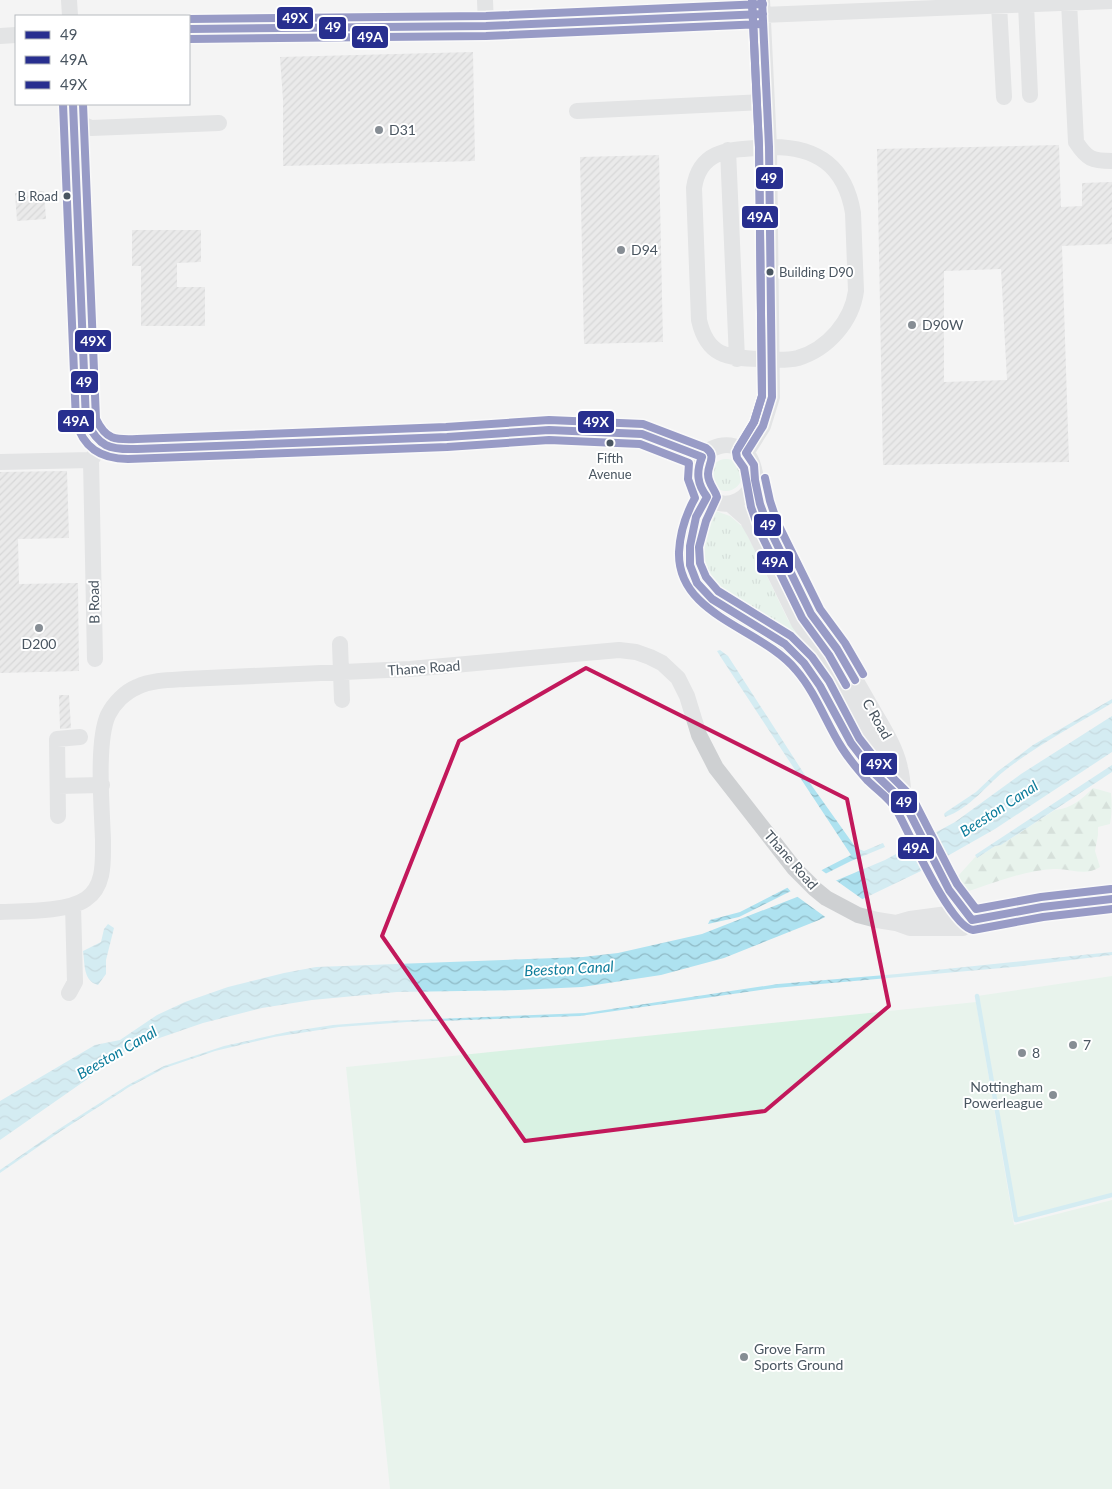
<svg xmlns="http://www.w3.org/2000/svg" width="1112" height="1489" font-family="Lato,sans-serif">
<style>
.grass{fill:url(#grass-tufts)}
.forest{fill:url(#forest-firs)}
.pitch{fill:#d9f2e3}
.water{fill:url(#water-waves)}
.pier{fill:#f4f4f4}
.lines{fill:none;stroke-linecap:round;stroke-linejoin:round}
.stream{stroke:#aee2f0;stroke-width:4.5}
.building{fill:url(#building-hatch);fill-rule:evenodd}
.minor{stroke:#ced0d2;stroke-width:16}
.bus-1-casing{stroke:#fff;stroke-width:11}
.bus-2-casing{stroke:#fff;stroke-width:11}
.bus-3-casing{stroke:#fff;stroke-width:11}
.bus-1{stroke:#282f8f;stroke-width:8}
.bus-2{stroke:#282f8f;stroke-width:8}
.bus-3{stroke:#282f8f;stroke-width:8}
.marked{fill:none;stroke:#c2185b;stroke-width:4;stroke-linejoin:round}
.poi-dot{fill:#868d94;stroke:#fff;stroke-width:2}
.bus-dot{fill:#4a5661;stroke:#fff;stroke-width:2}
.labels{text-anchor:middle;stroke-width:4;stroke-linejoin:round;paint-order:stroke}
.bus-label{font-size:13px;fill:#4a5661;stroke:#fff;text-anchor:end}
.poi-label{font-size:14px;fill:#4a5661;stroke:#fff;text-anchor:start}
.street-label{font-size:14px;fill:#4a5661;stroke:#fff}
.water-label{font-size:15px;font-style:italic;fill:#0c7c9b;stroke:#fff}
.line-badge{stroke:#fff;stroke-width:2}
.badge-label{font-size:14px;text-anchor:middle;font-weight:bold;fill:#fff}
</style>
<defs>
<pattern id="grass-tufts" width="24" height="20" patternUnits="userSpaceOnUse" patternTransform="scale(1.25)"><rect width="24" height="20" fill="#d9f2e3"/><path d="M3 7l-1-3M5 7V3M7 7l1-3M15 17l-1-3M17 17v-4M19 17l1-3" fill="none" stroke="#b2c7bb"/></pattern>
<pattern id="forest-firs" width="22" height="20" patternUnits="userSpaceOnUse" patternTransform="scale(1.25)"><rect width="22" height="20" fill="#d9f2e3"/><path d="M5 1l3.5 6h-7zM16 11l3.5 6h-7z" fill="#b2c7bb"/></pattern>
<pattern id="water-waves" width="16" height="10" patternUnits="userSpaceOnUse" patternTransform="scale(1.25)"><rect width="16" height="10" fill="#aee2f0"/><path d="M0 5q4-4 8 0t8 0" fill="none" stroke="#90bac6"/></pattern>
<pattern id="building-hatch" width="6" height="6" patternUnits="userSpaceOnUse" patternTransform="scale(1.25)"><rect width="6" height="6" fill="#ddddde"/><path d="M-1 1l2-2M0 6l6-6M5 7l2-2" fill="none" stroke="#b5b6b7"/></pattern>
</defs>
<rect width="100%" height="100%" fill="#f4f4f4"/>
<!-- grass -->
<path class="grass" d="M710 475a16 16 0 1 1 32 0a16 16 0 1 1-32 0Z
M707 508 730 516 744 528 788 620 810 647 802 654 705 586 694 560 700 528Z"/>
<!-- forest -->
<path class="forest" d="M1093 788 1111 793C1112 803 1112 814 1110 824L1098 827V835L1095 851 1100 867C1085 877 1071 868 1054 869 1025 870 994 883 966 892L958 876 976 856 977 858 995 846 1001 845 1055 810C1072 808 1081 800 1093 788Z"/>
<!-- pitch -->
<path class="pitch" d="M1112 976V1195L1016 1220 977 996Z
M976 1002 1014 1225 1112 1200V1489H390L346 1067Z"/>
<!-- water -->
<path class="water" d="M720 650 728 656 812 786 856 848 864 851 883 843 885 847 851 861 739 917 708 924 710 920 740 912 851 855 722 659 717 651Z
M1112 699V703C1077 724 1041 743 1008 768 988 783 970 809 945 817L944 814 946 812 976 792 997 772 1033 745Z
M1112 716V752L995 829 921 871 819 920 724 958 661 975 582 987 518 990 397 992 312 1000 262 1008 203 1023 142 1044 119 1054 86 1080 0 1140V1101L95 1045 120 1040 157 1015 185 1002 228 987 284 973 316 967 583 957 618 953 702 934 797 897 885 860 955 822 1021 774Z
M1112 765V772L1001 845 995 846 977 858 975 855Z
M108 924 114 928 106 960V974L98 985C83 981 85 964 83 951L101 942 104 929Z
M1112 952V955L1013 967 775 988 580 1016 407 1022 339 1027 274 1037 215 1051 165 1068 129 1087 61 1131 0 1173V1170L59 1129 128 1085 164 1066 224 1046 287 1032 333 1025 386 1021 585 1013 778 984 897 974Z"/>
<!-- pier -->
<path class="pier" d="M820 869 828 875 792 893 786 886Z
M834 879 865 901 828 919 795 895Z"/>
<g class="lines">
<!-- stream -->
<path class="stream" d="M977 996 1016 1220 1112 1195"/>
</g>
<!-- building -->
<path class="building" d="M473 52 475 161 283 166V100L280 57Z
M1059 145 1061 207 1082 206V183L1112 182V244L1062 246 1069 462 883 465 877 149ZM1001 269 1007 380 944 382V271Z
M659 155 663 342 584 344 580 157Z
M44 191 46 219 17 221 15 193Z
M132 230H201V262L177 263V287H205V326H141V266H132Z
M67 471 69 538 18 539 19 584 78 583 79 671 0 673V472Z
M59 695H69L71 728 60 729Z"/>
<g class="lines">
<!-- minor -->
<path class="minor" d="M69 0 70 16
M485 0 486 26
M1069 2 1076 142C1087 159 1092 161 1112 161
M1026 4 1030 95
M999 5 1004 97
M189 29 486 26 1112 1
M0 36 16 35
M73 104 86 421C98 449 109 450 137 449L447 437 549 430 642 434 671 444 702 457
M577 111 766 102
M73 120 91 128 219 123
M769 147C816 146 845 165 853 213L856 291C852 321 828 349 798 358 786 361 772 360 760 359 727 358 707 356 699 320L694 188C700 146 735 150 769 147Z
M728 150 737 359
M746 453 763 426 772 397 769 147 762 0
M0 462 91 460
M755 480C739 522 687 502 698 466 704 445 732 438 747 454 757 465 756 489 760 504 765 519 772 533 778 546 789 569 798 593 812 614 819 626 828 637 836 648 850 669 862 692 875 714 885 731 896 749 900 768 903 779 903 791 904 802
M707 497C691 518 683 551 693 576 708 610 765 626 793 650 820 675 831 713 851 743 865 763 882 780 899 797
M730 504 747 519 755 533 799 623 829 663 888 763 904 802 941 876 949 890 972 920
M340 644 342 700
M95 659 91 460 102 444
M58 786 102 785
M58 816 57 739 80 737
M0 912C22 911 68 912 86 899 105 886 103 861 103 840 102 809 96 742 108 715 114 703 125 692 137 687 152 680 170 680 186 679L410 669 619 650 636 652 650 657 662 663 678 678 687 696 699 735 716 768 794 868 815 889 826 898 858 915 877 920 896 923 910 928H963L972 920
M896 923 910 919 955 913 972 920 1042 907 1112 899
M69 993 75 982 73 905"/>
<!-- bus-1 casing -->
<g class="bus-1-casing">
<path id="bus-1" d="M762 0 769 147 772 397 763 426 746 453 754 465 755 480 760 504 768 526 811 614 837 649 855 680
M189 29 486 26 763 14
M73 104 86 421C99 447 109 450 137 449L447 437 549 430 642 434 702 457C696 472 697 484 707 497L696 517 690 546V565L697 583 712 599 785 644 804 663 820 686 851 743 874 773 904 802 949 890 972 920 1042 907 1112 899"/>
</g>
<!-- bus-2 casing -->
<g class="bus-2-casing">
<path id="bus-2" d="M752 0 759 147 762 396 754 422 736 452 737 458 744 468 751 507 759 530 802 618 829 655 846 685
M189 39 486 36 763 24
M63 104 76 421C83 448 101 459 128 459L447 447 549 440 640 444 689 463 688 479 695 498C686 514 680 533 679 552 677 616 762 628 796 670 816 693 826 723 842 748 849 759 859 771 868 781 877 790 891 799 897 811 909 832 950 927 973 930L1043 917 1112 909"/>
</g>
<!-- bus-3 casing -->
<g class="bus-3-casing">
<path id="bus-3" d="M189 19 486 16 763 4
M83 104 96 419C106 440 115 440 137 439L446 427 549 420 643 424 706 448C717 456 708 464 708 474 708 484 715 489 717 497L706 521 699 547 700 563 706 577 718 591 791 636 812 657 829 681 859 738 881 766 912 797 950 871 957 884 976 909 1041 897 1111 889
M738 448 754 422 762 396 759 147 752 0
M765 478 770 501 777 522 820 609 845 643 863 674"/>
</g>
<!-- bus-1 -->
<use href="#bus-1" class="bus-1"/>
<!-- bus-2 -->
<use href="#bus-2" class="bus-2"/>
<!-- bus-3 -->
<use href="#bus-3" class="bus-3"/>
</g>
<!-- marked area -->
<path d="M0 0H1112V1489H0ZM586 668 847 799 889 1006 765 1111 525 1141 382 936 459 741Z" fill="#f4f4f4" fill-opacity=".55" fill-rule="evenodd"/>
<path class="marked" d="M586 668 847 799 889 1006 765 1111 525 1141 382 936 459 741Z"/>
<!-- markers -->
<g class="poi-dot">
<circle cx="379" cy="130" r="5"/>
<circle cx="621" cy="250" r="5"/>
<circle cx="912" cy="325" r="5"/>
<circle cx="39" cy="628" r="5"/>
<circle cx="1073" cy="1045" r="5"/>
<circle cx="1022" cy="1053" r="5"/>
<circle cx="1053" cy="1095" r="5"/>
<circle cx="744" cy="1357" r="5"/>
</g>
<g class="bus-dot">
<circle cx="67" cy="196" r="4.5"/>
<circle cx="770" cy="272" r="4.5"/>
<circle cx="610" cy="443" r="4.5"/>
</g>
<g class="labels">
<!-- bus labels -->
<g class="bus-label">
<text x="58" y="201">B Road</text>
<text x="779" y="277" text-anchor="start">Building D90</text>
<text x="610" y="463" text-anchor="middle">Fifth<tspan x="610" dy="16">Avenue</tspan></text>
</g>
<!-- poi labels -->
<g class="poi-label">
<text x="389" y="135">D31</text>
<text x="631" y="255">D94</text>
<text x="922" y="330">D90W</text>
<text x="39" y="649" text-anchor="middle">D200</text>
<text x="1083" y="1050">7</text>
<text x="1032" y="1058">8</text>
<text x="1043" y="1092" text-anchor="end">Nottingham<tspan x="1043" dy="16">Powerleague</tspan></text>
<text x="754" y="1354">Grove Farm<tspan x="754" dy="16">Sports Ground</tspan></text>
</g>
<!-- street labels -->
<g class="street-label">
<text transform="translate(94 602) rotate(-91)" y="5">B Road</text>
<text transform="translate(424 668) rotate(-4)" y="5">Thane Road</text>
<text transform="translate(877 719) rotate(60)" y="5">C Road</text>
<text transform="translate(791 860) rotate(49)" y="5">Thane Road</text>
</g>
<!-- water labels -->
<g class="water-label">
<text transform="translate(999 809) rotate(-33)" y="5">Beeston Canal</text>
<text transform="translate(569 969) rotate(-3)" y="5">Beeston Canal</text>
<text transform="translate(117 1053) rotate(-30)" y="5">Beeston Canal</text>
</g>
</g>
<g class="line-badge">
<rect x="276" y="6" width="38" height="24" rx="5" fill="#282f8f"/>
<rect x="318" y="16" width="29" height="24" rx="5" fill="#282f8f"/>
<rect x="351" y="25" width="38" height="24" rx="5" fill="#282f8f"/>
<rect x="755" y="166" width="29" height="24" rx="5" fill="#282f8f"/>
<rect x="741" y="205" width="38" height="24" rx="5" fill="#282f8f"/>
<rect x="74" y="329" width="38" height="24" rx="5" fill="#282f8f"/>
<rect x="70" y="370" width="29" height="24" rx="5" fill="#282f8f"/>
<rect x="57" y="409" width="38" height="24" rx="5" fill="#282f8f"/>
<rect x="577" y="410" width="38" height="24" rx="5" fill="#282f8f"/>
<rect x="753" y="513" width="29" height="24" rx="5" fill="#282f8f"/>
<rect x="756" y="550" width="38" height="24" rx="5" fill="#282f8f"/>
<rect x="860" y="752" width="38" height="24" rx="5" fill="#282f8f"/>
<rect x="890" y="790" width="28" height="24" rx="5" fill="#282f8f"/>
<rect x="897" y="836" width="38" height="24" rx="5" fill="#282f8f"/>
</g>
<g class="badge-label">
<text x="295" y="23">49X</text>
<text x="333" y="32">49</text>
<text x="370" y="42">49A</text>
<text x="769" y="183">49</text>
<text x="760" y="222">49A</text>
<text x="93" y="346">49X</text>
<text x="84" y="387">49</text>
<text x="76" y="426">49A</text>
<text x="596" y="427">49X</text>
<text x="768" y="530">49</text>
<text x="775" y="567">49A</text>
<text x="879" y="769">49X</text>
<text x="904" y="807">49</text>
<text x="916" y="853">49A</text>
</g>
<!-- legend -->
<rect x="15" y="15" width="175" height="90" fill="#ffffff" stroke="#b7bbc0"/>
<rect x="25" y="31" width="25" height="8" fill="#282f8f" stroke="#b7bbc0"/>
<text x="60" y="40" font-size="15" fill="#4a5661">49</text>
<rect x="25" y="56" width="25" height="8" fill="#282f8f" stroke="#b7bbc0"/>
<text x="60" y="65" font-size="15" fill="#4a5661">49A</text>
<rect x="25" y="81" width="25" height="8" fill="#282f8f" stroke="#b7bbc0"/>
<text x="60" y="90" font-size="15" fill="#4a5661">49X</text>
</svg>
